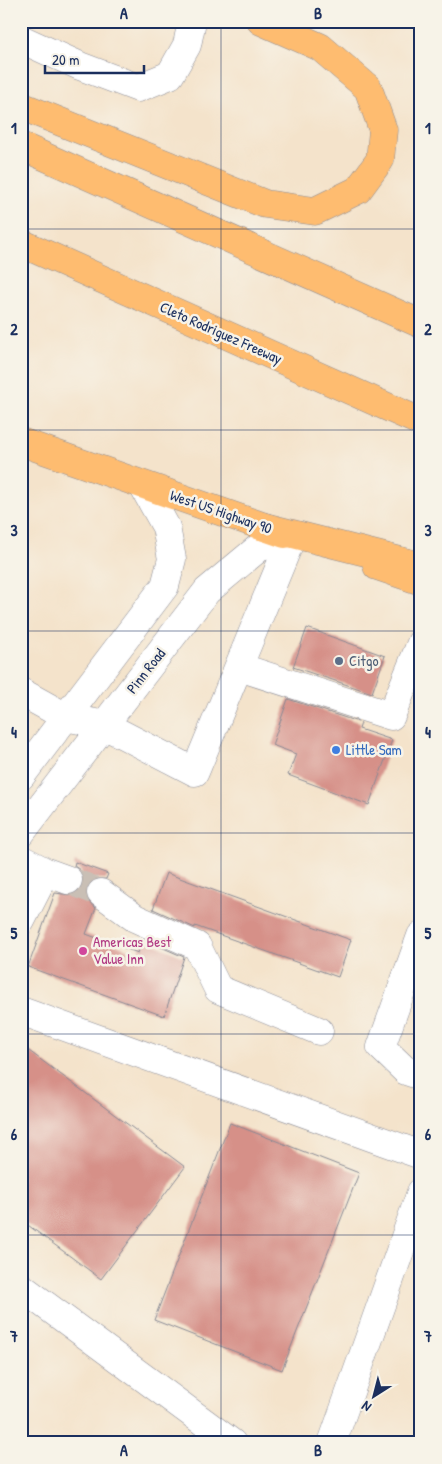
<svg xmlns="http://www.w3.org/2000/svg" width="442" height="1464" font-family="'Patrick Hand',sans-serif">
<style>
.building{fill:#d69088}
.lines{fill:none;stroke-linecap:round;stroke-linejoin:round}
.minor-tunnel{stroke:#c9bfb5;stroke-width:28;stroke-dasharray:28 14;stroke-linecap:butt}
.minor-casing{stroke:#888994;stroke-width:29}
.major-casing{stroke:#888994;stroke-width:29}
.highway-casing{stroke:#888994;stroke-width:29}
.minor{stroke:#fff;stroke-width:28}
.major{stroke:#febc70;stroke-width:28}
.highway{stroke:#febc70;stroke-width:28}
.grid{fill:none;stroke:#1b2f5e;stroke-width:1;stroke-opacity:0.55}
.service-dot{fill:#5c6f8a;stroke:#f7f3e8;stroke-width:2}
.shop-dot{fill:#3f7fe0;stroke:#f7f3e8;stroke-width:2}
.hotel-dot{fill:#d1479c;stroke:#f7f3e8;stroke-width:2}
.labels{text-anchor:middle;stroke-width:5;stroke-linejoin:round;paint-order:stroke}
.street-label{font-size:15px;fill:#1b2f5e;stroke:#f7f3e8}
.service-label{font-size:15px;fill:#4e5e75;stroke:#f7f3e8;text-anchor:start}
.shop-label{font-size:15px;fill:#366cbe;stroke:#f7f3e8;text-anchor:start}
.hotel-label{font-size:15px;fill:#b23c85;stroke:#f7f3e8;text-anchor:start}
.neatline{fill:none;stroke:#1b2f5e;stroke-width:2}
.grid-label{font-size:16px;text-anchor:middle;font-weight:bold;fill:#1b2f5e}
</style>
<rect width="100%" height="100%" fill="#f7f3e8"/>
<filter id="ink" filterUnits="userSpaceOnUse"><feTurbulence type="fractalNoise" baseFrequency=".02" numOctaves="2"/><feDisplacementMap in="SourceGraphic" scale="10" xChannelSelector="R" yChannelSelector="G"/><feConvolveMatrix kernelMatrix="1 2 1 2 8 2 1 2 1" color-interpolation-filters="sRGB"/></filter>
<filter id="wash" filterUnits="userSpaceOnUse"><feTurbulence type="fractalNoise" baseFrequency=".0096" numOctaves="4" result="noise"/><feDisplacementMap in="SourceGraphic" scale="20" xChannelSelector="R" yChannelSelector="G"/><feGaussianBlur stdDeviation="1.12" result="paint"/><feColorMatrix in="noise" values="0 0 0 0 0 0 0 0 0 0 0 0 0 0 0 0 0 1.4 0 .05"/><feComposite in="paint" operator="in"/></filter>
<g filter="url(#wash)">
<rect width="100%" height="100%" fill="#f4e3cb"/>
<g id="blocks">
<!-- building -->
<path class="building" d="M307 628 385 656 372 693 293 667Z
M288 699 361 723 359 729 392 740 369 805 288 775 296 754 272 745Z
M75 862 108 874 106 879H94L89 883 86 891 87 900 96 908 86 934 138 953 143 939 184 957 164 1016 28 967 55 893 71 895 78 892 82 886 83 877 80 870 74 866Z
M166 873 351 940 338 977 195 926V928L153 909Z
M21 1045 185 1167 101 1279 21 1220Z
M230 1123 359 1173 282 1370 154 1320Z"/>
</g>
</g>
<g filter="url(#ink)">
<use href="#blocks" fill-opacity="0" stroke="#888994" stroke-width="1"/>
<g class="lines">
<!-- minor-tunnel -->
<path class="minor-tunnel" d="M68 880 101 893"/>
<!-- minor casing -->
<g class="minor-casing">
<path id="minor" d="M21 39 80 66 138 88 170 75 187 45 192 21
M239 667 391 716 421 643
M21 692 66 717 104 725 195 772 292 537
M21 776 165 586 172 559 166 527 143 486
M21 833 207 591 261 546 292 537
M21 859 46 872 68 880
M101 893 135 918 197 946 218 989 319 1031
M21 921 46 872
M421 936 381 1047 406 1071 421 1076
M21 1011 421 1155
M21 1287 232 1443
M332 1443 421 1192"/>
</g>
<!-- major casing -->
<g class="major-casing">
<path id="major" d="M21 442 285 534
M377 566 421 581"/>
</g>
<!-- highway casing -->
<g class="highway-casing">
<path id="highway" d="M21 106 265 204 315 211 358 190 380 160 383 130 368 88 320 47 261 21
M21 146 421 324
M21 243 421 422
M261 526 421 566"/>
</g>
<!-- minor -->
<use href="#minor" class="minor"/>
<!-- major -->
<use href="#major" class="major"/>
<!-- highway -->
<use href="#highway" class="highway"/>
</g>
</g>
<!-- grid -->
<path class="grid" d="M221 21V1443M21 229H421M21 430H421M21 631H421M21 833H421M21 1034H421M21 1235H421"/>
<!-- markers -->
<circle class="service-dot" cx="339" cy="661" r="5"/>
<circle class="shop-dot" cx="336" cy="750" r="5"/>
<circle class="hotel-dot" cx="83" cy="951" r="5"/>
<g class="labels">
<!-- street labels -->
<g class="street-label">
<text transform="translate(221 333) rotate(24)" y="5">Cleto Rodriguez Freeway</text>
<text transform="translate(221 512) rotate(19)" y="5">West US Highway 90</text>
<text transform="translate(146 671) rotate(-52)" y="5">Pinn Road</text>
</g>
<!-- service labels -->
<g class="service-label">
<text x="349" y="666">Citgo</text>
</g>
<!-- shop labels -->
<g class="shop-label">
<text x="346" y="755">Little Sam</text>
</g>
<!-- hotel labels -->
<g class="hotel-label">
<text x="93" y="947">Americas Best<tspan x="93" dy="17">Value Inn</tspan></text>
</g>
</g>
<!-- margin -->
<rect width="442" height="1464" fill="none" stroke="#f7f3e8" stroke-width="55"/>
<!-- north arrow -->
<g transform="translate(374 1396) rotate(216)" stroke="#f7f3e8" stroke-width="4" paint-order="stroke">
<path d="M0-4L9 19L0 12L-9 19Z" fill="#1b2f5e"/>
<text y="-8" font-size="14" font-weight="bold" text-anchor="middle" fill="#1b2f5e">N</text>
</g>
<!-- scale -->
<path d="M45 65v8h99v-8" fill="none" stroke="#1b2f5e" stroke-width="2.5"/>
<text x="52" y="65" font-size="15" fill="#1b2f5e" stroke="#f7f3e8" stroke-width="4" paint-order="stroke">20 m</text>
<rect x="28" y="28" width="386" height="1408" class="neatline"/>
<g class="grid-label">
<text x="124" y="19">A</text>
<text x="318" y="19">B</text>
<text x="14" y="134">1</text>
<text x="428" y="134">1</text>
<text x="14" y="335">2</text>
<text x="428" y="335">2</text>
<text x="14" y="536">3</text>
<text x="428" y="536">3</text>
<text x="14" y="738">4</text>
<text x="428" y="738">4</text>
<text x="14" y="939">5</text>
<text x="428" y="939">5</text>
<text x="14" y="1140">6</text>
<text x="428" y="1140">6</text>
<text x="14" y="1342">7</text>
<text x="428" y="1342">7</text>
<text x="124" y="1456">A</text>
<text x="318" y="1456">B</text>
</g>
</svg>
